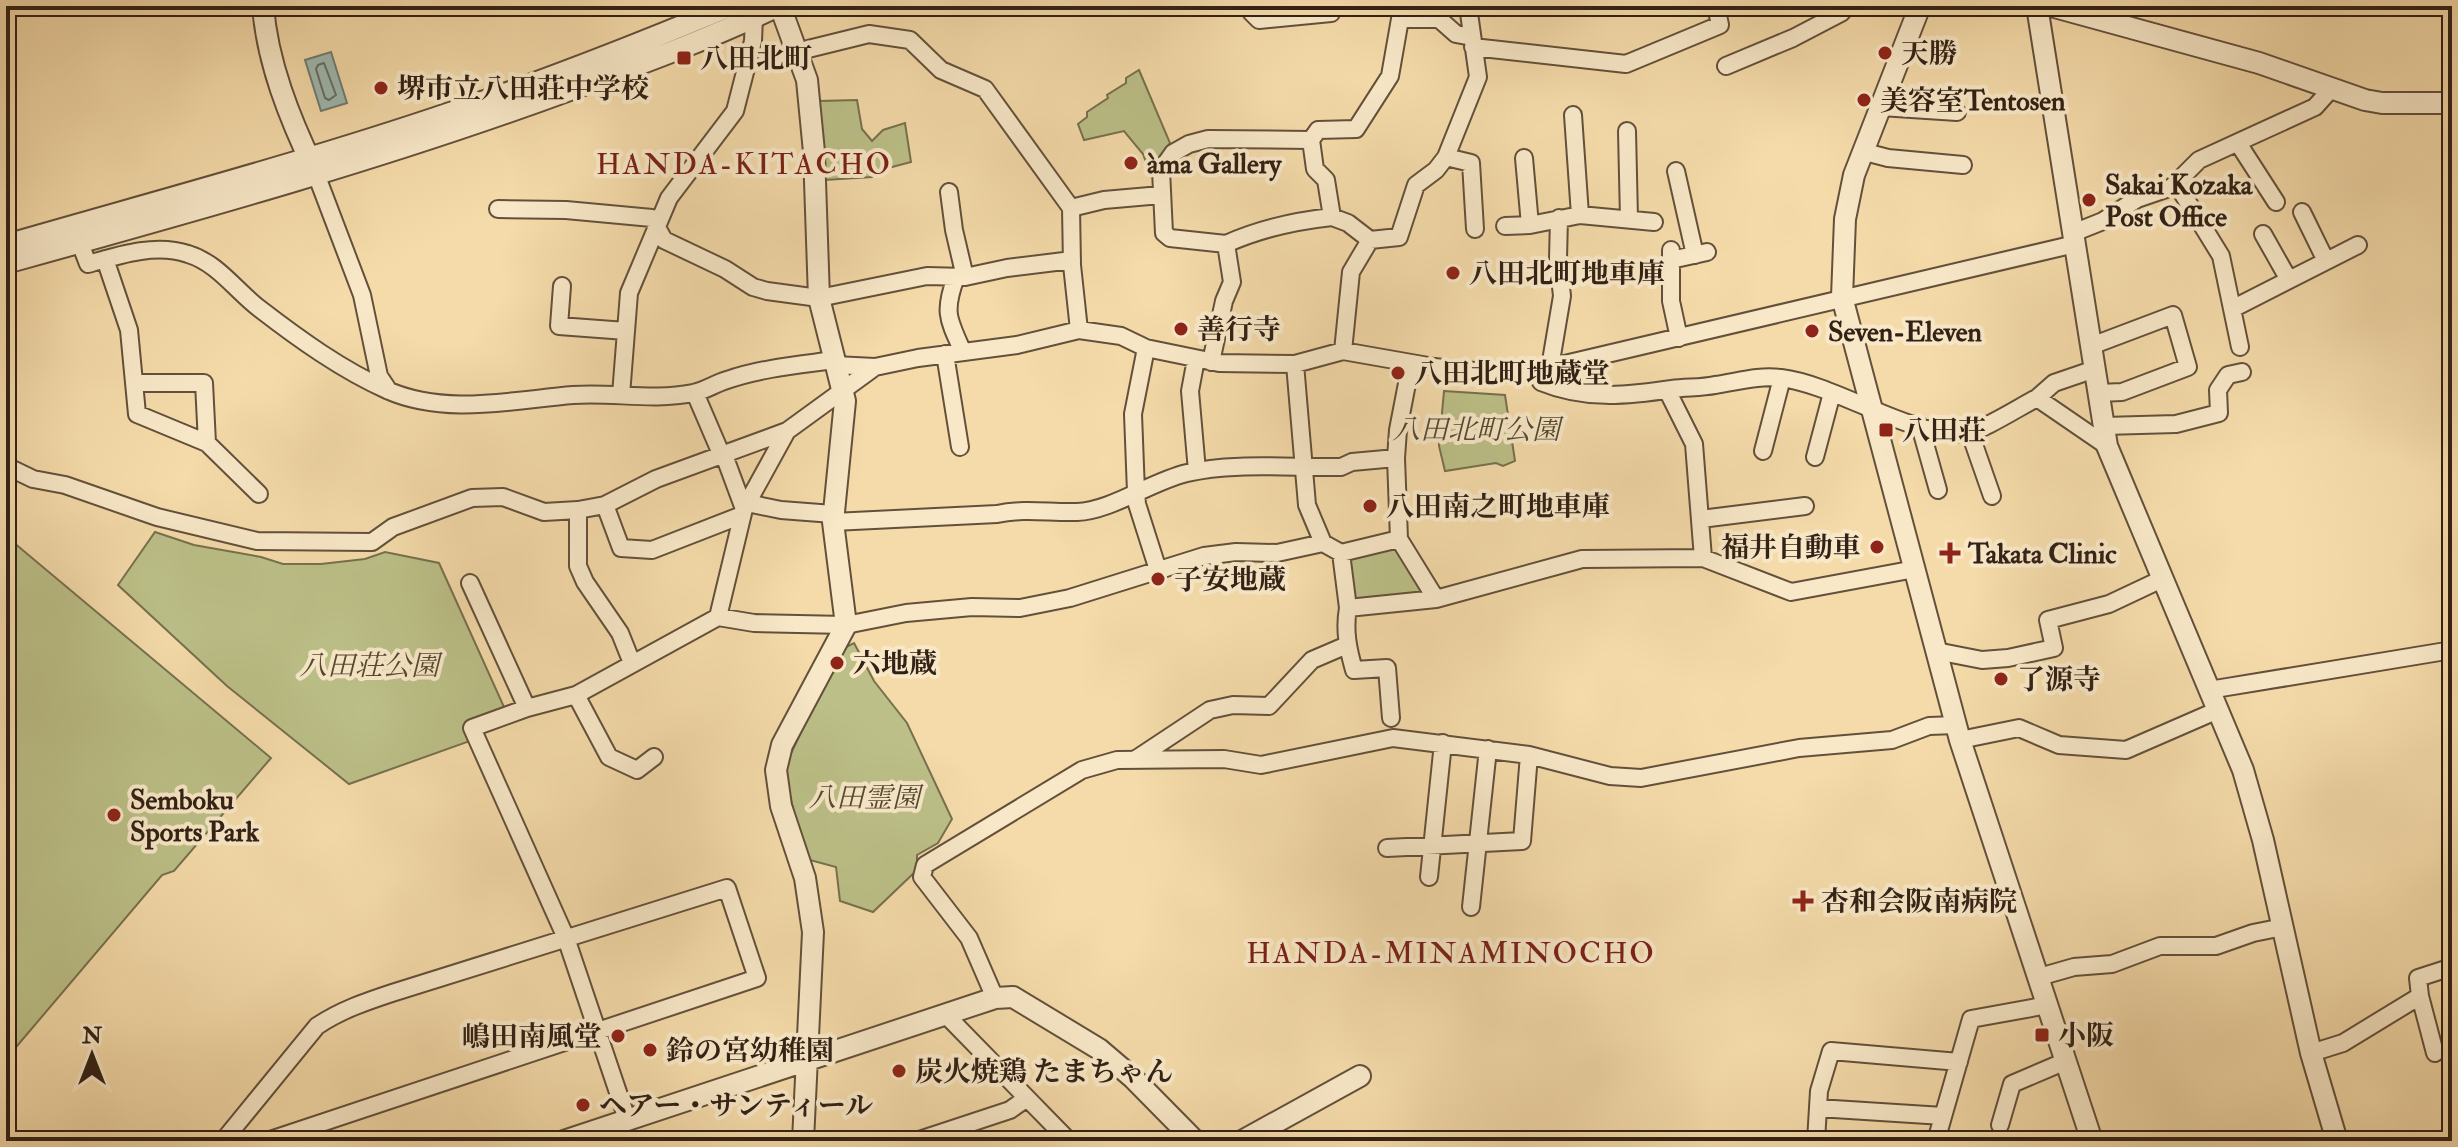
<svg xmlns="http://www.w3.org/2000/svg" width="2458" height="1147" font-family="'IM FELL Double Pica','Noto Serif JP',serif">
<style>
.green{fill:#bcc088;stroke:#77704f;stroke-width:2}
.water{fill:#9eb9b1;stroke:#737c73;stroke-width:2}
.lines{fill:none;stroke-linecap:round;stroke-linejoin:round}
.shore{stroke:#686d64;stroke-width:2}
.minor-casing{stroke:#63503b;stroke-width:20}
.tertiary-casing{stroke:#63503b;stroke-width:24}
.primary-casing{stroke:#322116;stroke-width:28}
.minor{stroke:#f8e8c8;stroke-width:16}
.tertiary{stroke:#f8e8c8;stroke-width:20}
.primary{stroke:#f5dbaa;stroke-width:24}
.poi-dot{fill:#8f2418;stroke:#f8e8c8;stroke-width:3}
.labels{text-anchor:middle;stroke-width:8;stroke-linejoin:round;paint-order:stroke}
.poi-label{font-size:28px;font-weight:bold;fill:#322116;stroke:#f8e8c8;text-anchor:start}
.park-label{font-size:28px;font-style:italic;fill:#544932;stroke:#f8e8c8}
.neighbourhood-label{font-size:30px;letter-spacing:2px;fill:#7a1f14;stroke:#f8e8c8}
</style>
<rect width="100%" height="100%" fill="#f5dbaa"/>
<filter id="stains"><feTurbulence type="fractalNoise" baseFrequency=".0025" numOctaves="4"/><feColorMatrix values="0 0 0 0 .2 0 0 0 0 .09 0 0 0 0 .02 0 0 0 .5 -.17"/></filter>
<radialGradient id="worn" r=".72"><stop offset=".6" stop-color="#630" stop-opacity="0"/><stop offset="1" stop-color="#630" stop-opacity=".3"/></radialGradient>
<!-- green -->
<path class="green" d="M1139 70 1170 143 1160 156 1151 176 1143 154 1124 131 1084 140 1078 124 1087 117V112L1108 98 1107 95 1126 83V78Z
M857 100 862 129 872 141 883 130 905 123 911 162 873 172 872 177 825 180 819 101Z
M1444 391 1505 395 1515 461 1503 466 1496 463 1445 471 1439 446Z
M155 532 194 545 261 557 283 564H321L365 559 385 552 439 563 504 707 465 726 470 741 349 784 227 686 118 585Z
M13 542 271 758 174 871 162 875 6 1059V551Z
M1393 545 1399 548 1424 588 1420 596 1357 600 1352 596 1346 559Z
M854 643 874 681 907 723 952 819 938 843 917 855V870L873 912 840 901 836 867 806 859 786 781V764L840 650Z"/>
<!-- water -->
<path class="water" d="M331 52 347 103 321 111 305 60Z"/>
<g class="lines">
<!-- shore -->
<path class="shore" d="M324 63 336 95 329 100 325 98 316 69 318 65Z"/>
<!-- minor casing -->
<g class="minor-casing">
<path id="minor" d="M1251 6V12L1259 20 1331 13 1332 6
M1468 6 1478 77 1446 157 1436 170 1416 185 1399 237 1370 240 1348 223 1332 217 1326 180 1315 169 1311 140 1318 130 1356 129 1390 76 1400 19H1439L1456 34 1472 37
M1473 47 1626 64 1720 25 1716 6
M796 52 869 34 910 40 941 70 985 89 1071 208 1104 200 1161 195
M1726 66 1793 38 1841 13 1847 6
M1881 107 1957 112
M1573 115 1580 215
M1627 131 1629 219
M2238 143 2276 202
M1865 152 1888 158 1963 165
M1446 157 1471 163 1475 229
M1524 158 1530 225
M1676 171 1695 255
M316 174 362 295 379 376 389 391
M2176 183 2221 256 2240 347
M949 192 954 230 965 277
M1071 208 1072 265 1079 330
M498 209 566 210 652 218 664 240 725 269 753 287 767 291 819 298 927 276 965 277 1007 268 1072 260
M2302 212 2326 261
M1505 226 1530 225 1580 215 1654 222
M2073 233 2103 221 2137 199 2172 187 2199 160 2315 107 2332 88
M2263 234 2289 280
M80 243 88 264C119 255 156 243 188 254 218 263 236 291 260 309 299 339 342 370 387 390 445 416 513 400 573 395 613 392 653 401 693 393 705 391 716 383 727 380 762 368 798 365 834 360
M1226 244 1170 238 1164 233 1161 170 1173 153 1189 144 1208 139 1311 140
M1671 250V301L1679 338
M105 259 129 330 137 414 207 443 259 494
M1671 260 1707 252
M956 277C943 312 948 319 963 352
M562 286 559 326 626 331
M2232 309 2358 245
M2091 346 2173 315 2188 367 2122 392 2099 393
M1146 348 1133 414 1136 492 1137 504 1158 570
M1343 351 1351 272 1370 240
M945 354 960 447
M1196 359 1190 391 1197 471
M1211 362 1224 301 1232 282 1226 244C1261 228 1295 221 1332 217
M1295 364 1307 505 1323 543 1341 553 1399 539 1436 599 1582 559 1703 558 1791 592 1915 569
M835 365 875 367 918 358 1017 345 1079 330 1121 336 1146 348 1219 363 1295 364 1343 351 1434 367 1505 374 1535 371 2075 244
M1550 367 1562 296 1558 259 1559 218
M1535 371 1541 382C1585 400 1626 396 1672 389 1686 387 1701 388 1715 385 1737 382 1758 375 1781 378 1838 385 1912 439 1967 433 1982 431 2021 406 2037 398L2107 446
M135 383H204L207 443
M1667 390 1694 444 1703 558
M695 393 722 456
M621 395 629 293 669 198 735 111 753 41 754 17
M2037 398 2054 383 2095 369
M1920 426 1938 490
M2104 426 2176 424 2219 413 2218 390 2228 375 2242 372
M1970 433 1992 496
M1763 451 1782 378
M1815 457 1832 393
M6 466 33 479 65 485 157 517 257 541 372 542 393 527 472 498 503 497 544 512 578 510 605 505 656 479 787 431 875 367
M747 503 781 510 833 514
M605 505 621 548 652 550 742 515
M744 509 787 431
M578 510V566L585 582 620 633 632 663
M1701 519 1805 506
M833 522 997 514C1025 508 1050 513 1077 512 1111 511 1152 481 1187 473 1232 462 1293 468 1341 467L1352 462 1396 458
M1399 539 1396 458 1398 430 1411 363
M1341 553 1348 608 1436 599
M470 583 527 708
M1348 608C1344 630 1348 649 1354 670L1387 668 1391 718
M718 617 744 509 724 455
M1936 651 1982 660 2008 658 2054 648 2048 620 2109 604 2162 579
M2209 690 2452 650
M576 695 609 757 637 770 654 757
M1960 740 2019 728 2059 745 2126 750 2218 710
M1136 759 1210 710 1233 705 1269 706 1312 660 1347 645
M1387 848 1522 841 1529 755
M1429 877 1443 743
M1471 907 1488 749
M2039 977 2074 967 2112 964 2160 946H2216L2253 933 2283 927
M2420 996 2435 1053
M995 998 969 938 922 877 925 865 1082 770 1117 760 1224 759 1261 765 1393 738 1529 755 1610 776 1641 778 1799 748 1892 740 1929 726 1956 725
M946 1015 1069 1141
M2311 1053 2343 1043 2420 996 2418 978 2452 967
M1818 1108 1943 1116
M627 1119 566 938 472 728 527 708 576 695 718 617 754 623 846 625 906 613 972 607 1020 608 1070 598 1204 556 1236 552 1277 553 1323 543
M2000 1125 2012 1084 2066 1061
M223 1141 317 1026C341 1010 365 1002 392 993L727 888 757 978 267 1141
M916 1141 1010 1110 1027 1098
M1816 1141 1819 1091 1831 1051 1959 1062
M1936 1141 1971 1019 2048 1005"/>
</g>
<!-- tertiary casing -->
<g class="tertiary-casing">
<path id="tertiary" d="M263 6C267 62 290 119 314 169
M780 6 807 80 814 152 819 298 845 401 833 522 846 625 782 745 776 770 781 806 805 878 813 932 803 1141
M1920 6 1854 175 1845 219 1842 297 1960 740 2092 1141
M2037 6 2107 446 2243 770 2263 840 2311 1053 2337 1141
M2051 6 2259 63 2365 100 2382 103H2452
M6 245C155 202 306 162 453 112 547 80 639 44 730 6
M6 263C197 210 389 157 575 88 643 63 712 38 778 6
M564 1141 995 998 1013 997 1099 1049 1133 1078 1195 1141
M1242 1141 1360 1076"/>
</g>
<!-- primary casing -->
<g class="primary-casing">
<path id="primary" d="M2449 1141 2452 1140"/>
</g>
<!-- minor -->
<use href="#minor" class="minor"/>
<!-- tertiary -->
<use href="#tertiary" class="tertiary"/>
<!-- primary -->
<use href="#primary" class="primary"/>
</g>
<!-- markers -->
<g class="poi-dot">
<circle cx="1885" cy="53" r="8"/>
<rect x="676" y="50" width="16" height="16" rx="4"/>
<circle cx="381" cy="88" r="8"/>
<circle cx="1864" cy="100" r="8"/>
<circle cx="1131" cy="163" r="8"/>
<circle cx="2089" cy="200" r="8"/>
<circle cx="1453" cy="273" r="8"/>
<circle cx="1181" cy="329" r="8"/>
<circle cx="1812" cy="331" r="8"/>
<circle cx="1398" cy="373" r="8"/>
<rect x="1878" y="422" width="16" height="16" rx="4"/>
<circle cx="1370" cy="506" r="8"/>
<circle cx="1877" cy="547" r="8"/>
<path d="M1946 541h8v8h8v8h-8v8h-8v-8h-8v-8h8z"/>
<circle cx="1158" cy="579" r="8"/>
<circle cx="837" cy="663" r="8"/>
<circle cx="2001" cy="679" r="8"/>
<circle cx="114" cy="815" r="8"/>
<path d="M1799 889h8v8h8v8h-8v8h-8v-8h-8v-8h8z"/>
<rect x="2034" y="1027" width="16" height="16" rx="4"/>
<circle cx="618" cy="1036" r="8"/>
<circle cx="650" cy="1050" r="8"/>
<circle cx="899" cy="1071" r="8"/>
<circle cx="583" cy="1105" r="8"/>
</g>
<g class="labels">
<!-- poi labels -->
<g class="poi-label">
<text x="1901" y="63">天勝</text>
<text x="700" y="68">八田北町</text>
<text x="397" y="98">堺市立八田荘中学校</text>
<text x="1880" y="110">美容室Tentosen</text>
<text x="1147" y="173">àma Gallery</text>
<text x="2105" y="194">Sakai Kozaka<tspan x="2105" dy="32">Post Office</tspan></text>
<text x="1469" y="283">八田北町地車庫</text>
<text x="1197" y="339">善行寺</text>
<text x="1828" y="341">Seven-Eleven</text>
<text x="1414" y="383">八田北町地蔵堂</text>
<text x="1902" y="440">八田荘</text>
<text x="1386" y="516">八田南之町地車庫</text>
<text x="1861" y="557" text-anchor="end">福井自動車</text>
<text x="1968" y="563">Takata Clinic</text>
<text x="1174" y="589">子安地蔵</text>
<text x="853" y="673">六地蔵</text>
<text x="2017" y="689">了源寺</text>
<text x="130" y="809">Semboku<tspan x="130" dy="32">Sports Park</tspan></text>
<text x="1821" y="911">杏和会阪南病院</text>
<text x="2058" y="1045">小阪</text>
<text x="602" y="1046" text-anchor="end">嶋田南風堂</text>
<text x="666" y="1060">鈴の宮幼稚園</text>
<text x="915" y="1081">炭火焼鶏 たまちゃん</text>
<text x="599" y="1115">ヘアー・サンティール</text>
</g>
<!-- park labels -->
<g class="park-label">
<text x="1476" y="439">八田北町公園</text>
<text x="369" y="675">八田荘公園</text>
<text x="864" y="807">八田霊園</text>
</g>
<!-- neighbourhood labels -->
<g class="neighbourhood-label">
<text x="744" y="174">HANDA-KITACHO</text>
<text x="1451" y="963">HANDA-MINAMINOCHO</text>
</g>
</g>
<!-- margin -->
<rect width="2458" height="1147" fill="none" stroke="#f5dbaa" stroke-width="32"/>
<rect x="8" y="8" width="2442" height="1131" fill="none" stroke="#322116" stroke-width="4"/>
<rect x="16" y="16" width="2426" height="1115" fill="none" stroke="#322116" stroke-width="2"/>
<!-- north arrow -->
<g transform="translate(92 1055)" stroke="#f8e8c8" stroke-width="6" paint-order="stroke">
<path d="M0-6L14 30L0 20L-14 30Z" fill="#322116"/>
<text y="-12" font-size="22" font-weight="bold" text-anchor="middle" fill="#322116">N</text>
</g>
<rect width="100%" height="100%" filter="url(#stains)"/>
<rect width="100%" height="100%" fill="url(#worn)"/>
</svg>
